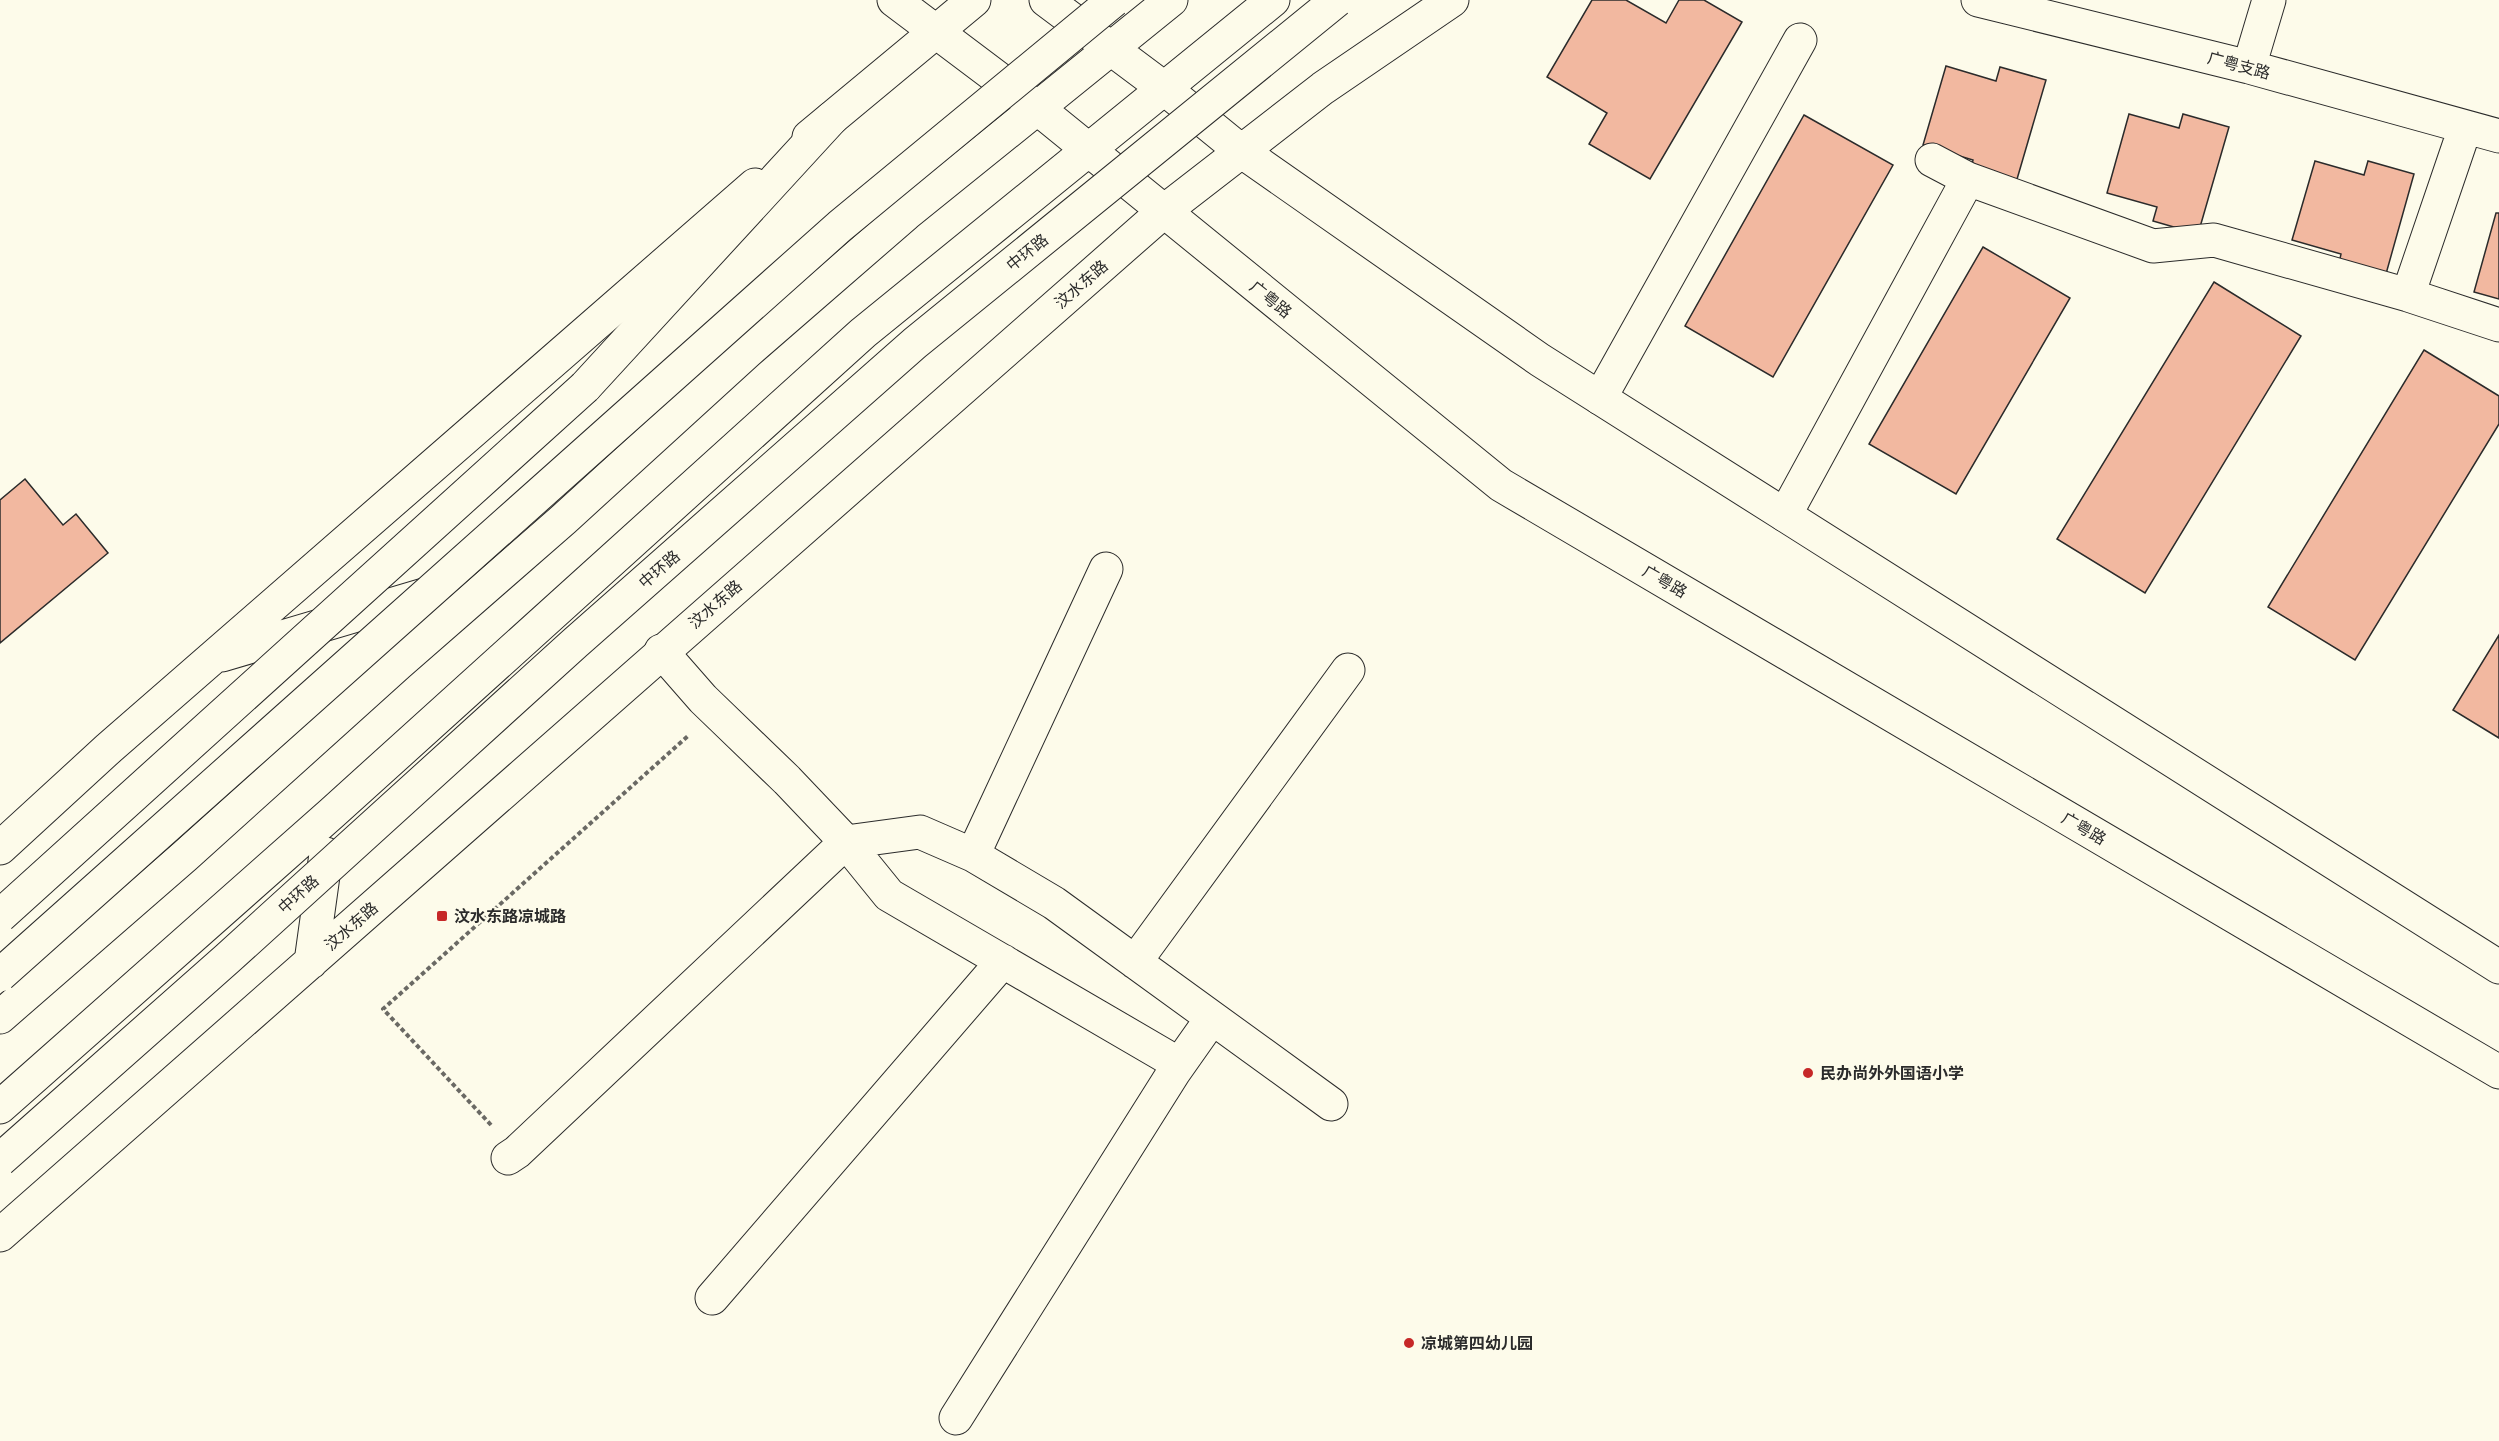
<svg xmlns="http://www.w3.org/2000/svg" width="2499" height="1441" font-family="Raleway,'Noto Sans SC',sans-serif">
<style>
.building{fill:#f2b8a0;stroke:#2b2b2b;stroke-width:1.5}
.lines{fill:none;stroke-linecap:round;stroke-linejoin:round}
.minor-casing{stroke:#2b2b2b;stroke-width:35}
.major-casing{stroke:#2b2b2b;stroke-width:35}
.highway-casing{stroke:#2b2b2b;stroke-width:35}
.path{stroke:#6a6964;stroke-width:4;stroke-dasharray:4.5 3;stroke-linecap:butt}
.minor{stroke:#fdfbea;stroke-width:33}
.major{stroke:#fdfbea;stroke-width:33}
.highway{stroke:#fdfbea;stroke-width:33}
.highway-bridge-casing{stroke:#2b2b2b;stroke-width:35;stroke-linecap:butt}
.highway-bridge{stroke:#fdfbea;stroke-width:33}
.poi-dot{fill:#c62828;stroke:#fdfbea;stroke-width:2}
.labels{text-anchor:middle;stroke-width:4.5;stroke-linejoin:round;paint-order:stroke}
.street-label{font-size:16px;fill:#2b2b2b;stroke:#fdfbea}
.poi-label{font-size:16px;font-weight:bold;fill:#2b2b2b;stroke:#fdfbea;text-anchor:start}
</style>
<rect width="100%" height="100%" fill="#fdfbea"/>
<!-- building -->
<path class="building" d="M1592 0H1626L1666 23 1679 0H1704L1742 22 1650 179 1589 144 1607 113 1547 77Z
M1946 66 1996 81 2000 67 2046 80 2015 186 1970 174 1973 160 1923 145Z
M2129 114 2179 128 2183 114 2229 127 2198 234 2153 221 2157 207 2107 193Z
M1804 115 1893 165 1773 377 1685 326Z
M2315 161 2364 175 2368 161 2414 174 2384 281 2338 268 2341 254 2292 240Z
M2496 213H2499V299L2474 292Z
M1983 247 2070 298 1956 494 1869 444Z
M2214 282 2301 336 2145 593 2057 539Z
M2424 350 2499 396V424L2355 660 2268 607Z
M25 479 63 525 76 514 108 553 0 643V500Z
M2499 635V738L2453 710Z"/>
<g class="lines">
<!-- minor casing -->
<g class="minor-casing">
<path id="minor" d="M1978 0 2249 67 2499 136
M2249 67 2269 0
M1932 160 1968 179 2153 246 2214 240 2408 295 2499 325
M2408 295 2465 128
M1600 398 1800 40
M1785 515 1968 179
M661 651 703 699 787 780 846 842 889 895 1179 1064
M973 855 1106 569
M1135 962 1348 670
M508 1158 517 1152 846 842 920 832 973 855 1054 903 1331 1104
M712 1298 1003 961
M956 1418 1174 1072 1212 1018"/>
</g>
<!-- major casing -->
<g class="major-casing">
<path id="major" d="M894 0 1036 107 1501 485 2499 1072
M1046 0 1165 89 1241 151 1540 360 2499 967
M809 137 974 0
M222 655 434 592
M0 848 109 748 755 185
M311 962 326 854
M0 1017 185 856 398 664 564 519 747 352 906 214 1171 0
M0 1107 332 813 863 333 1273 0
M0 1235 1163 212 1323 88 1452 0"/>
</g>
<!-- highway casing -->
<g class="highway-casing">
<path id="highway" d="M585 387 832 118"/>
</g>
<!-- path -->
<path class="path" d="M491 1125 383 1009 688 736"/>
<!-- minor -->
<use href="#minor" class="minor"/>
<!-- major -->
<use href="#major" class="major"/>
<!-- highway -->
<use href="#highway" class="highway"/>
<!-- highway-bridge casing -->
<g class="highway-bridge-casing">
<path id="highway-bridge" d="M0 916 585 387
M0 975 840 226 1114 0
M0 1160 228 958 575 643 915 343 1337 0"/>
</g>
<!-- highway-bridge -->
<use href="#highway-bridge" class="highway-bridge"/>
</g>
<!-- markers -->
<g class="poi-dot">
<rect x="436" y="910" width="12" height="12" rx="3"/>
<circle cx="1808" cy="1073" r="6"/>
<circle cx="1409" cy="1343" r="6"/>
</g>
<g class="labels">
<!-- street labels -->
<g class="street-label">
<text transform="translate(2239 65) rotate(15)" y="6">广粤支路</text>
<text transform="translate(1027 252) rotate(-39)" y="6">中环路</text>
<text transform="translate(1081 284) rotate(-41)" y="6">汶水东路</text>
<text transform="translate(1271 299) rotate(39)" y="6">广粤路</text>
<text transform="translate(659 569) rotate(-41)" y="6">中环路</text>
<text transform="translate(1665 581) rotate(30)" y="6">广粤路</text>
<text transform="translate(715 604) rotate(-41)" y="6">汶水东路</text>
<text transform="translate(2084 828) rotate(30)" y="6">广粤路</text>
<text transform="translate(298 894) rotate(-42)" y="6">中环路</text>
<text transform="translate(351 926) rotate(-41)" y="6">汶水东路</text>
</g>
<!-- poi labels -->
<g class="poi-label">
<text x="454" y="922">汶水东路凉城路</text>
<text x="1820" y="1079">民办尚外外国语小学</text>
<text x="1421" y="1349">凉城第四幼儿园</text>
</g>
</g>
</svg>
